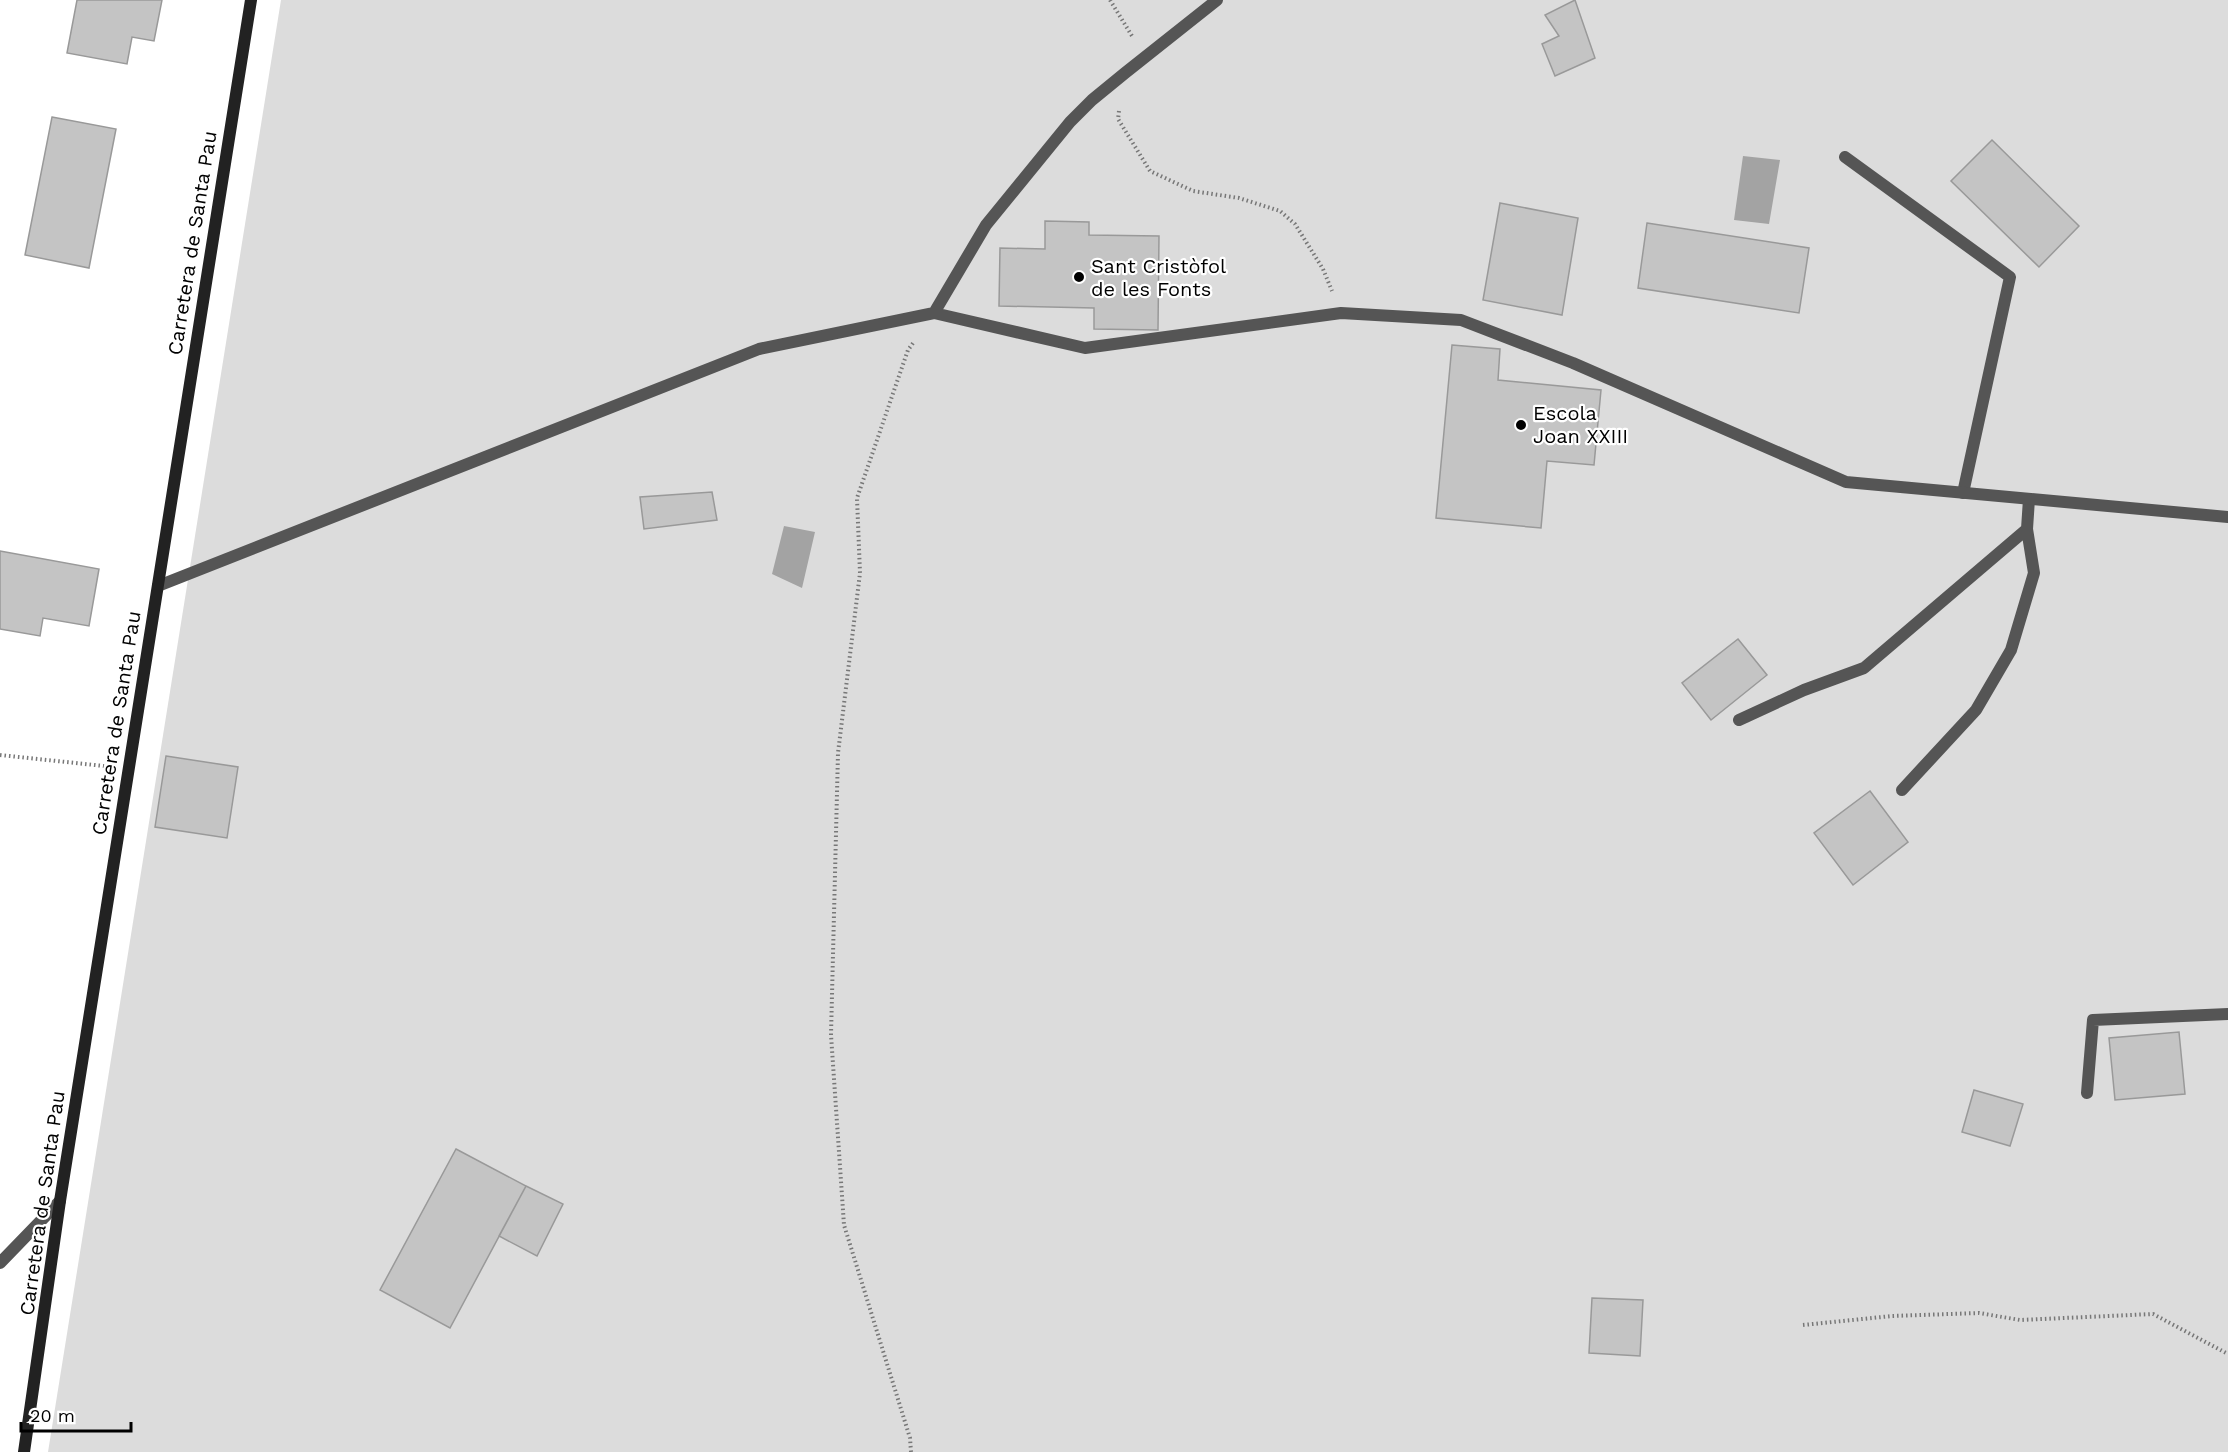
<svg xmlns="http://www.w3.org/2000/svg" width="2228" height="1452" font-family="'Work Sans',sans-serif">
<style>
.green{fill:#dcdcdc}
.water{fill:#a3a3a3}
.building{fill:#c4c4c4;stroke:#999;stroke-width:1.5}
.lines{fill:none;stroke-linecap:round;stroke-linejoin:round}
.path{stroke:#777;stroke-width:4;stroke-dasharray:1.5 3;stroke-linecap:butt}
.lane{stroke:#555;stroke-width:12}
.street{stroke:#555;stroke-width:12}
.secondary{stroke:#222;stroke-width:12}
.poi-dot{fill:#000;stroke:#fff;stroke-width:2}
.labels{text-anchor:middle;stroke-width:4.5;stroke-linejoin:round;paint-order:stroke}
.street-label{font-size:20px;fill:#000;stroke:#fff}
.poi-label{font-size:20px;fill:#000;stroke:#fff;text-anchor:start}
</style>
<rect width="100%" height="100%" fill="#fff"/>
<!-- green -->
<path class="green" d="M281 0H2228V1452H48Z"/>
<!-- water -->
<path class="water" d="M1743 156 1780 160 1769 224 1734 220Z
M784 526 815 532 802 588 772 574Z"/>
<!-- building -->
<path class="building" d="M77 0H162L154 41 132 37 127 64 67 53Z
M1575 0 1595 58 1555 76 1542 44 1559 36 1545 15Z
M52 117 116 129 89 268 25 255Z
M1992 140 2079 226 2039 267 1951 181Z
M1500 203 1578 218 1562 315 1483 300Z
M1045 221 1089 222V235L1159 236 1158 330 1094 329V308L999 306 1000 248 1045 249Z
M1647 223 1809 248 1799 313 1638 288Z
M1452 345 1500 349 1498 380 1601 390 1594 465 1547 461 1541 528 1436 518Z
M712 492 717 520 644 529 640 497Z
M0 551 99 569 89 626 43 618 40 636 0 629Z
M1738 639 1767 675 1711 720 1682 683Z
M166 756 238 767 227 838 155 827Z
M1870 791 1908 842 1853 885 1814 833Z
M2179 1032 2185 1094 2115 1100 2109 1038Z
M1974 1090 2023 1104 2010 1146 1962 1132Z
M456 1149 526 1186 450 1328 380 1290Z
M526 1186 563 1204 537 1256 499 1236Z
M1592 1298 1643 1300 1640 1356 1589 1353Z"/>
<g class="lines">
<!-- path -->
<path class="path" d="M1110 0 1132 36
M1119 111 1118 119 1150 171 1193 191 1239 198 1280 211 1295 224 1323 269 1332 291
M0 755 104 766
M1803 1325 1892 1316 1979 1313 2020 1320 2153 1314 2228 1354
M911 1452 910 1438 844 1225 831 1035 838 753 860 573 857 498 908 350 913 343"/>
<!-- lane -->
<path class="lane" d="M1845 157 2010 277 1963 493
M1739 720 1804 690 1864 668 2027 529 2029 499
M1902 790 1976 710 2011 650 2034 573 2027 529
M2087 1093 2093 1020 2228 1014"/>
<!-- street -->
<path class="street" d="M934 313 986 225 1070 122 1092 100 1125 73 1217 0
M158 586 759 349 934 313 1085 348 1341 313 1461 320 1573 363 1846 482 2228 517
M0 1263 60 1201"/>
<!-- secondary -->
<path class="secondary" d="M24 1452 60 1201 251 0"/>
</g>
<!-- markers -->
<g class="poi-dot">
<circle cx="1079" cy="277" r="6"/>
<circle cx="1521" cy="425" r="6"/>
</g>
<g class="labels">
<!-- street labels -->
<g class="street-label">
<text transform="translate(192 243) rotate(-81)" y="7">Carretera de Santa Pau</text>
<text transform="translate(116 723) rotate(-81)" y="7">Carretera de Santa Pau</text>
<text transform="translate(42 1203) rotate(-82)" y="7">Carretera de Santa Pau</text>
</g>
<!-- poi labels -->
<g class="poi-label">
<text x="1091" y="273">Sant Cristòfol<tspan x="1091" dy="23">de les Fonts</tspan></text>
<text x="1533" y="420">Escola<tspan x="1533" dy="23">Joan XXIII</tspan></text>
</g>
</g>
<!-- scale -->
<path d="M21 1422v9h110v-9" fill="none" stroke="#000000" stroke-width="3"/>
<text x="30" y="1422" font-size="18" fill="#000000" stroke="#ffffff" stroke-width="4.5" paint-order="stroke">20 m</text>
</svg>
